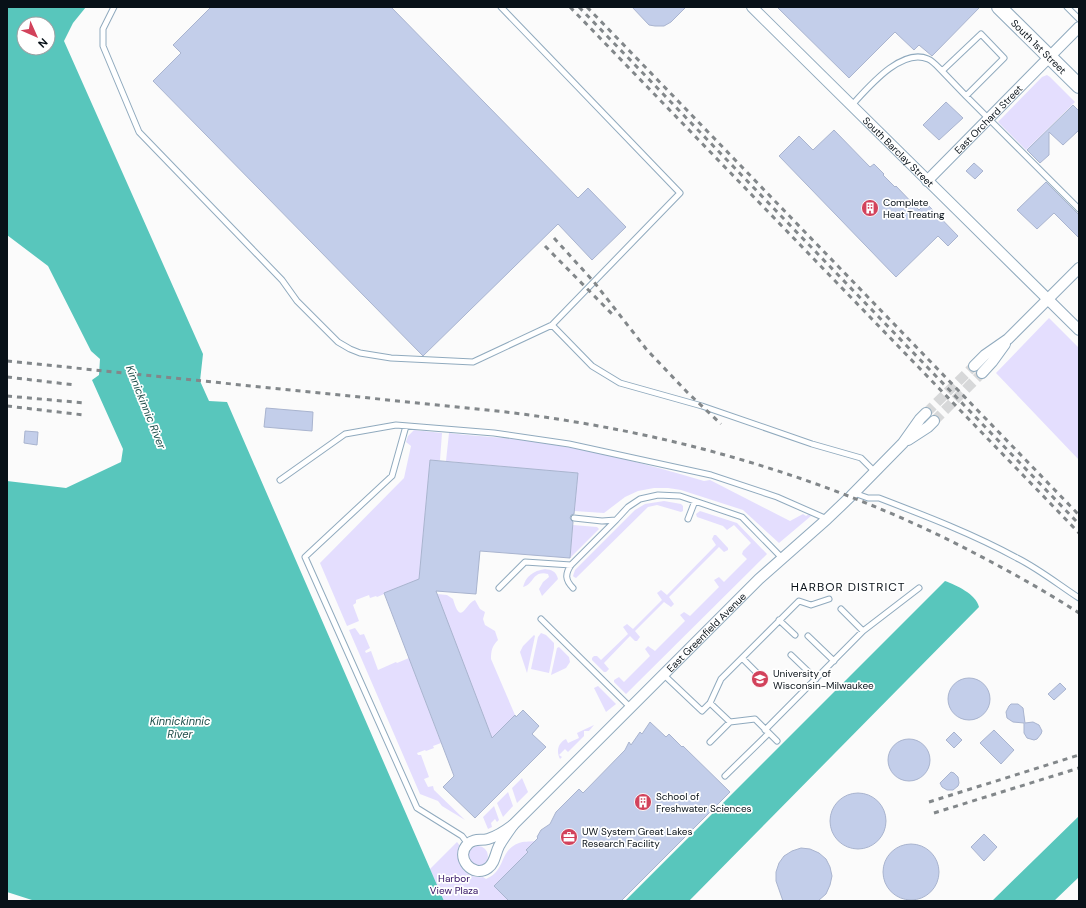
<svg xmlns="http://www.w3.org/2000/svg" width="1086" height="908" font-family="'DM Sans',sans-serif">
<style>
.green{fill:#e4defe}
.water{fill:#58c6bc;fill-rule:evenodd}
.building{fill:#c3ceea;stroke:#a9b4cf}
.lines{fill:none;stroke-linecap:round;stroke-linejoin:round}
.minor-tunnel{stroke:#d7d8d9;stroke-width:10;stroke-dasharray:10 5;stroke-linecap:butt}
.service-casing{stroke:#90aabe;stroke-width:7}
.minor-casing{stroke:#90aabe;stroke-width:12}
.secondary-casing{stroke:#90aabe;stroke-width:16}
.service{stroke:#fff;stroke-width:5}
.minor{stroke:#fff;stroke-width:10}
.secondary{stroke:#fff;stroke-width:14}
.rail{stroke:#82878a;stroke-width:3;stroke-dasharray:5 5;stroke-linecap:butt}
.labels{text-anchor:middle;stroke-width:3.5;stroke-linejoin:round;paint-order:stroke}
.street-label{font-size:10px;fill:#081118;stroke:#fff}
.poi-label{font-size:10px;fill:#081118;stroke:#fff;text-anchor:start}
.park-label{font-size:10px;fill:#311062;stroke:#fff}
.water-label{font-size:11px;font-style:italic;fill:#1e4e4a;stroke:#fff}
.quarter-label{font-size:12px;letter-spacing:1px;fill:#081118;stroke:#fff}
</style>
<rect width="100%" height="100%" fill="#fbfbfb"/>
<!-- green -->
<path class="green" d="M1047 75 1050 77 1075 102 1026 150 998 122 1042 77Z
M1049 318 1079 348V460L996 373Z
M414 430 442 433 440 460H430L419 579 384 593V594L377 597 376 596 370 598 369 595 356 600V603L353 605 359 621 347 626 320 563 404 478 411 446 406 442 408 436Z
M449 433C473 436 498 437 522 440 584 448 645 463 704 481L710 480 790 521 803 514 806 516 809 514 811 516 779 543 743 510 681 490 668 488H654L638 491 625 497 604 513 574 511 578 473 446 461Z
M664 501 681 504 683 506V511L681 512 657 505 648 507 576 578 574 577 573 576 575 570 635 510 645 504Z
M700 511 737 523 767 554 626 694 614 682V680L619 677 624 682 650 656 645 649 648 646 655 651 685 621 680 615 684 612 690 616 719 587 714 580 719 577 724 582 747 559 742 554 743 551 751 543 734 525 727 530 723 526 697 517 696 514Z
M573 525 597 527 599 529 570 558Z
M714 535H716L728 548V550L724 552 719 547 669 597 674 604 671 607 664 602 635 631 640 637 637 641H635L630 636 604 663 609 669 606 672H604L592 660V658L594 656H597L601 660 628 634 623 627 627 624 633 629 662 600 657 593 661 590 667 595 716 545 712 539Z
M545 569C552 570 556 571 558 579L542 596 539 589 543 582 549 577 548 574C532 570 534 585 523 587 526 576 533 571 545 569Z
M437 594 447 595 453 599C461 627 465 604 475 600L480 609 485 612 483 619 485 625 495 631 498 640C492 646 491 651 491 659L515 715 492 738Z
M355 628 360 635 364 634 370 648 365 651 366 653 371 651 378 670 396 662 397 663 409 658 441 743 433 746 434 748 426 751 425 750 417 753 418 755H421L429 777 424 779 428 787 433 786 434 790 465 820 442 806 438 801 420 794 349 630Z
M541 633 546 635 554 643V648L549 673 531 669 538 637Z
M534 635 535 636 527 673 520 652 523 646Z
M559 647 569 657 570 662 566 668 551 675 557 648Z
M598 686 616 704 606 712 594 688Z
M594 725 589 731H584V736L568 752 565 749 559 755 562 757 560 759C556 751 558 743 566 739L568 743 579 738 577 733Z
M522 778 528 792 517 803 512 788Z
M508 792 513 806 503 817 497 803Z
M494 806 499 820 497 822 495 819 491 823 492 827 488 829 483 817Z
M535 841 528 852 494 886 509 901H444L430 869 457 842 461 847C454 863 465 879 483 877L486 879C507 870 498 851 519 843 523 841 530 842 535 841Z
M468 856a10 10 0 1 1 20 0a10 10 0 1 1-20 0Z"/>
<!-- water -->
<path class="water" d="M7 7H86L73 23 64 41 203 354 200 381 209 401 227 402 444 901H35L7 892V481L66 488 121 462 123 449 92 380 99 375 100 359 91 351 48 266 7 235ZM24 24H48V48H24Z
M945 581C956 585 976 594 979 607L689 901H625Z
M1079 816V877L1054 901H992Z"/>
<!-- building -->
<path class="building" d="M211 7H391L578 198 588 188 626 227 592 260 558 224 423 356 153 81 181 53 173 45Z
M632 7H686L671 22 664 26H655L649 25Z
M777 7H980L932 56 919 45 914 50 895 32 849 78Z
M946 102 963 118 939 140 923 125Z
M1073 105 1079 111V130L1063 145 1049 132V155L1040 163 1027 150Z
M834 130 870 167 874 164 884 174 883 175 895 187 896 186 919 210 926 203 958 236 948 246 938 236 896 277 779 156 799 136 813 150Z
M974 163 983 171 975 179 966 171Z
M1046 182 1079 215V238L1054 213 1037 229 1017 210Z
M266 408 313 412 312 431 264 427Z
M25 431 38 432 37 445 24 443Z
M430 460 578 473 574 514 571 515 570 518 573 522 570 558 480 551 476 594 436 591 492 738 515 715 516 717 523 710 539 726 532 734 546 747 475 818 443 787 454 776 384 593 419 579Z
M948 699a21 21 0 1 1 42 0a21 21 0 1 1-42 0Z
M1060 683 1066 689 1054 700 1048 694Z
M1011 704H1018L1023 708 1025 723 1033 722 1039 725 1042 731 1041 734 1037 739 1034 740 1027 738 1024 733V723L1013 722 1007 718 1006 712 1009 706Z
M650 722 666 737 669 734 682 747 683 746 730 792 621 901H509L494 886 528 852 526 850 538 838 537 837 541 830 550 824 556 812 579 789 583 793 625 750 629 742 631 745 640 732 642 734Z
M994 730 1014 750 1001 764 980 743Z
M954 732 962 740 954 748 946 740Z
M888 760a21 21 0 1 1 42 0a21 21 0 1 1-42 0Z
M951 772 954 773 958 777 959 783 958 786 953 790H947L942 787 940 783Z
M830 821a28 28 0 1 1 56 0a28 28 0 1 1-56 0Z
M984 834 997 847 984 861 971 847Z
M883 872a28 28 0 1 1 56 0a28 28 0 1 1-56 0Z
M801 848 810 849 819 853 826 859 830 867 832 876 830 885 826 894 818 901H783L776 881V872L779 863 784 856 792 851Z"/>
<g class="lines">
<!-- minor-tunnel -->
<path class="minor-tunnel" d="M926 413 974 366
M934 421 982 373"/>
<!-- service casing -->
<g class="service-casing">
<path id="service" d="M114 7 103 29V46L139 132 282 280 297 301 338 342 350 349 360 353 391 358 473 362 552 325 680 193 501 7
M1067 7 1079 19
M942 71 966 96
M851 106C867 89 901 47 928 59 933 61 938 67 942 71L981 34 1004 58 966 96 1079 209
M552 325 592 366 620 383 702 406 812 444 861 458 875 472
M406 426 392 476 305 557 417 808 462 836 468 844
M280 480 345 434 396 425 494 433 569 444 711 475 777 497 827 519
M854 493 868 498H879C926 516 973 534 1017 558 1039 569 1059 585 1079 598
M574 518 602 521 616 520 628 507 640 499 658 495 680 496 742 517 782 558
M688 519 695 501
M499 588 525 562 571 565
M573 588C565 580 565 574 571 565L616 520
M841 609 863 631
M541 619 631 708
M779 620 795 635
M808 636 834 661
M791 655 816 679
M742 658 758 674
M664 675 702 711 710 703 721 679 799 601 811 605 829 599
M710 703 730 722 755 719 777 741
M765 730 863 631 919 588
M710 742 730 722
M725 776 769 733"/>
</g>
<!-- minor casing -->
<g class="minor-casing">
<g id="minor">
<path id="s1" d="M752 7 1079 330"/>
<path id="s2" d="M927 181 1079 27"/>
<path d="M974 366 985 355 1008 339 1079 268"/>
<path d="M982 373 992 362 1005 344"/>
<path d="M908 440 928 427 934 421"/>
<path id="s3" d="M513 825 759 579 827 519 851 496 903 443 920 419 926 413"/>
<path d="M513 825C508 832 503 839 499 846 495 854 495 863 488 868 473 879 454 857 468 844 474 838 481 841 488 839 498 836 505 831 513 825Z"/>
</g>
</g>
<!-- secondary casing -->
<g class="secondary-casing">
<g id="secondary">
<path id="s4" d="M999 7 1079 86"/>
</g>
</g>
<!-- service -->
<use href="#service" class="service"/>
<!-- minor -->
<use href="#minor" class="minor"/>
<!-- secondary -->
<use href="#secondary" class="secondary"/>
<!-- rail -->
<path class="rail" d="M570 7 1079 533
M579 7 1079 524
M587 7 1079 515
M554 238 594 282 647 350 687 392 721 424
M545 246 615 317
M7 361 506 412C663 431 811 472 953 542 996 564 1039 587 1079 613
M7 377 75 385
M7 396 85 403
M7 406 84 415
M929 802 1079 755
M934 813 1079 768"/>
</g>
<!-- icons -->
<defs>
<g id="building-disc" transform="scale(0.9)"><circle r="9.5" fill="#d2425b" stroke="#fff"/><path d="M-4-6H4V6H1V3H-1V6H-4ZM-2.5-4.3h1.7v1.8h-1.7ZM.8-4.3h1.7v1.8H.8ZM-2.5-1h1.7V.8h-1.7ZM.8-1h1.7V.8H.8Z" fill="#fff"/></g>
<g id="university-disc" transform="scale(0.9)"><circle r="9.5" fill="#d2425b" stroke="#fff"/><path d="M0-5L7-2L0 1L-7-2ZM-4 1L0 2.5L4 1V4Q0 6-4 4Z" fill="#fff"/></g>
<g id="office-disc" transform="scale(0.9)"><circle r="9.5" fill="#d2425b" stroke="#fff"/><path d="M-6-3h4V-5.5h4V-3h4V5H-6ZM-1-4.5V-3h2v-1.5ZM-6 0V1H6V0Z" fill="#fff"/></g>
</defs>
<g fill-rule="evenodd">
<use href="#building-disc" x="870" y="208"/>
<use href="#university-disc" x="760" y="679"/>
<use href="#building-disc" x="643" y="802"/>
<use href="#office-disc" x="569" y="837"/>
</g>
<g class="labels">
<!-- street labels -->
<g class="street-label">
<text dy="4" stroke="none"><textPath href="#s4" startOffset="56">South 1st Street</textPath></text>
<text dy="4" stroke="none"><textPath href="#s2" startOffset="87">East Orchard Street</textPath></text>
<text dy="4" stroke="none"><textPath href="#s1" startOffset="206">South Barclay Street</textPath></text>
<text dy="4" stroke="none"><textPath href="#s3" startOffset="273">East Greenfield Avenue</textPath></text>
</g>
<!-- poi labels -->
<g class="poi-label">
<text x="883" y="206">Complete<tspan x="883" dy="12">Heat Treating</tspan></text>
<text x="773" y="677">University of<tspan x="773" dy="12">Wisconsin-Milwaukee</tspan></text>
<text x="656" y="800">School of<tspan x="656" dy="12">Freshwater Sciences</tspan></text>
<text x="582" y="835">UW System Great Lakes<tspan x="582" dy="12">Research Facility</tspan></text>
</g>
<!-- park labels -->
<g class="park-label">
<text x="454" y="882">Harbor<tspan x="454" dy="12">View Plaza</tspan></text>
</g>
<!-- water labels -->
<g class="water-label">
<text transform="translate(146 407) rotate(68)" y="4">Kinnickinnic River</text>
<text x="180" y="725">Kinnickinnic<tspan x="180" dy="13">River</tspan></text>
</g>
<!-- quarter labels -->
<g class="quarter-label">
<text x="848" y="591">HARBOR DISTRICT</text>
</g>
</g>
<!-- border -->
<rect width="1086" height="908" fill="none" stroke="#081118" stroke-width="16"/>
<!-- north arrow -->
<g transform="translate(36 36) rotate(135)"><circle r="19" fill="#ffffff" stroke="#9ca0a3"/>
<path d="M0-3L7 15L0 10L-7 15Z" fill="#d2425b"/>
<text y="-6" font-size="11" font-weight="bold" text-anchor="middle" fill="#081118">N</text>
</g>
</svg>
